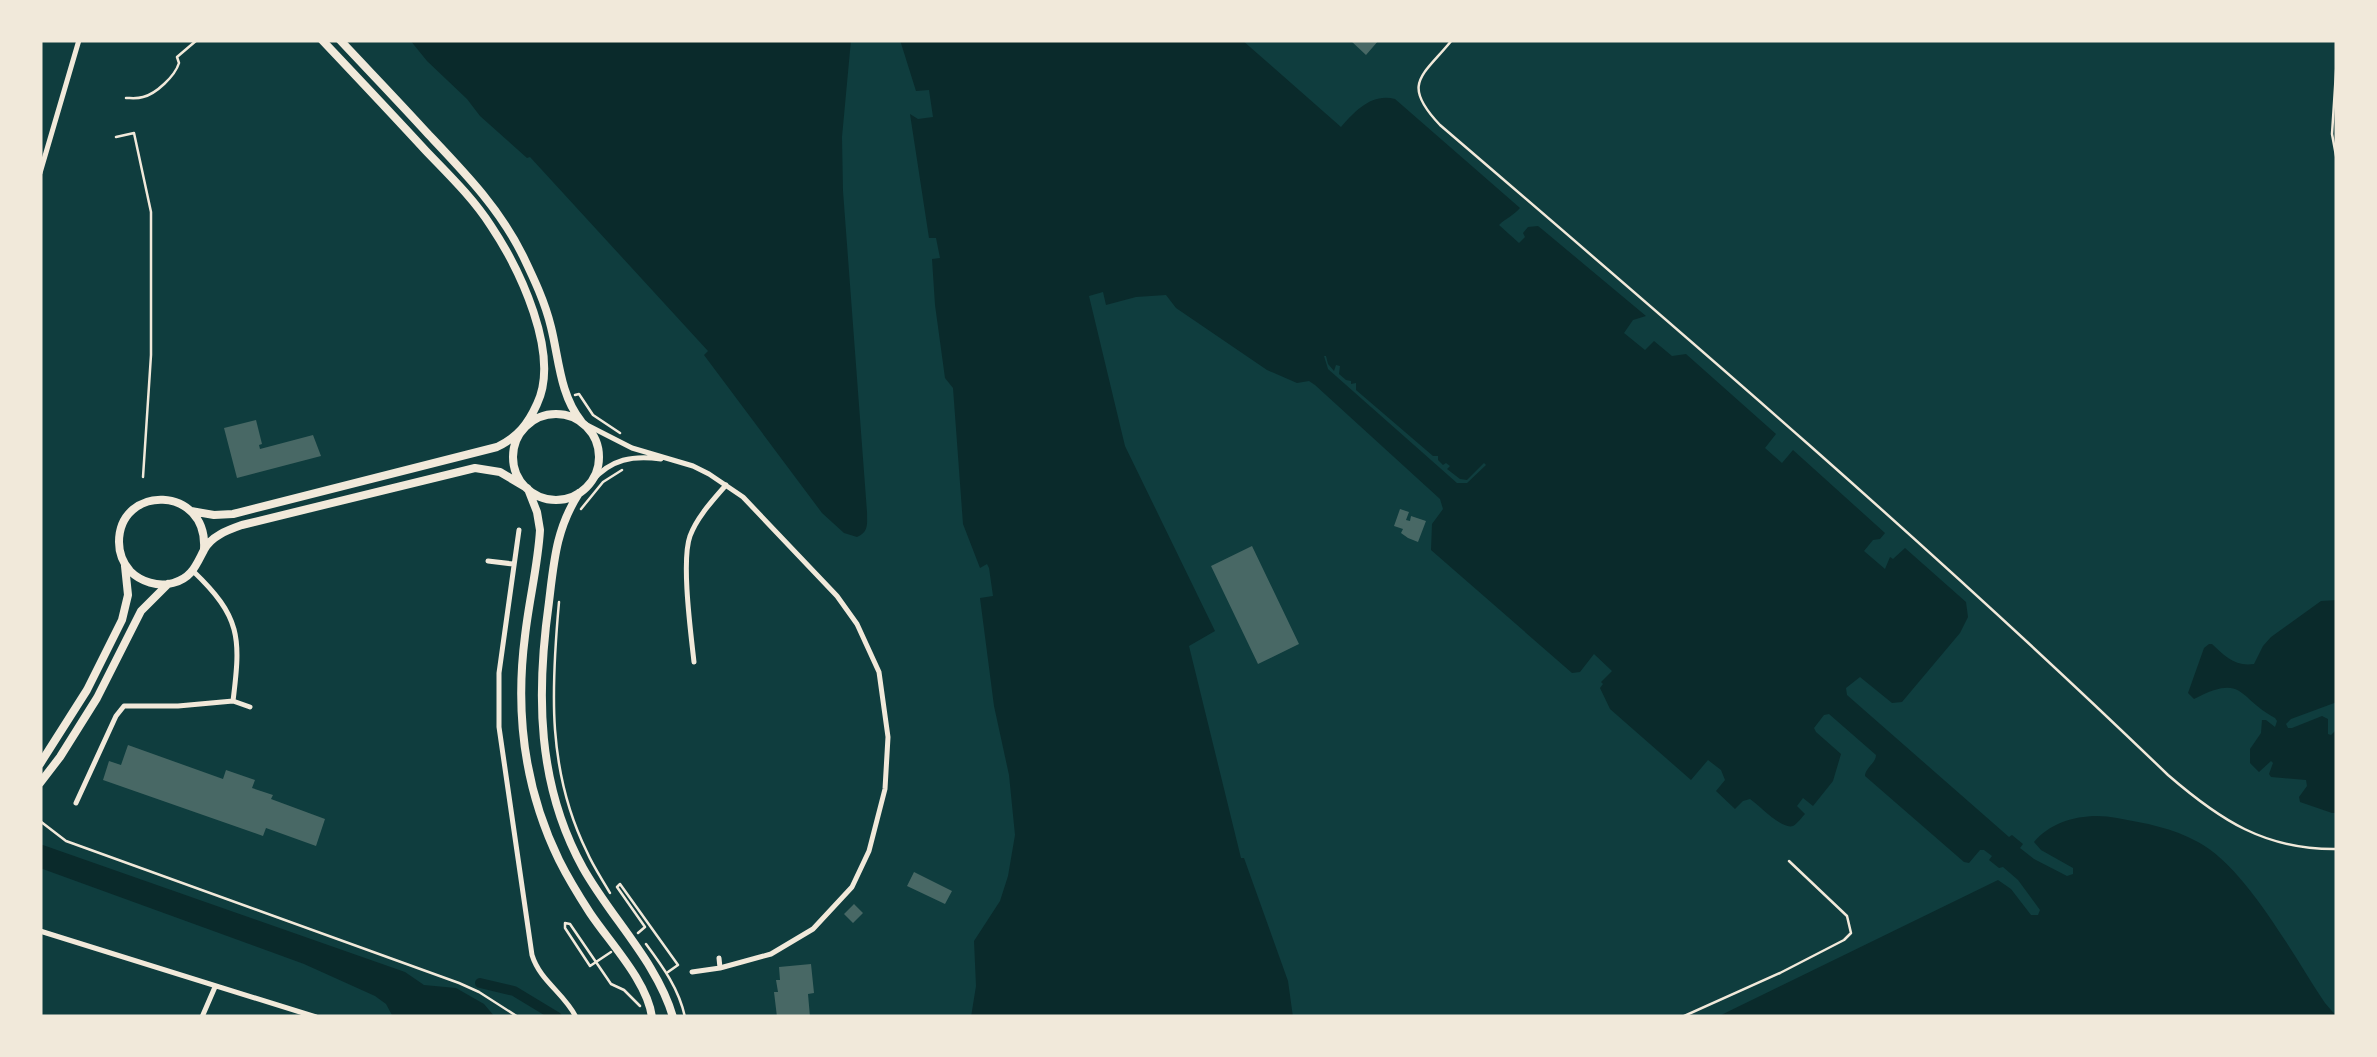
<svg xmlns="http://www.w3.org/2000/svg" width="2377" height="1057" font-family="'IBM Plex Serif',serif">
<style>
.water{fill:#0a2a2b}
.pier{fill:#0f3d3e}
.lines{fill:none;stroke-linecap:round;stroke-linejoin:round}
.canal{stroke:#0a2a2b;stroke-width:10}
.building{fill:#486865}
.path{stroke:#f1e9da;stroke-width:2.5}
.service{stroke:#f1e9da;stroke-width:2.5}
.minor{stroke:#f1e9da;stroke-width:5}
.primary{stroke:#f1e9da;stroke-width:8}
</style>
<rect width="100%" height="100%" fill="#0f3d3e"/>
<!-- water -->
<path class="water" d="M410 40H851L842 137 843 191 867 512C867 524 869 532 857 537L844 533 822 513 704 355 708 351 530 157 527 158 480 116 467 99 427 61Z
M900 40H1242L1341 127C1356 110 1372 93 1395 99L1520 208C1513 216 1506 218 1499 225L1519 243 1525 237 1523 233 1528 227 1538 226 1543 230 1646 316 1633 320 1624 333 1645 350 1654 341 1672 356 1686 354 1776 434 1765 448 1782 463 1793 450 1885 533 1880 539 1873 540 1864 551 1885 569 1890 557 1893 559 1905 548 1966 602 1968 617 1960 633 1902 702 1892 703 1860 677 1846 688 1847 695 2009 837 2012 835 2023 844 2020 848 2034 859 2067 876 2073 874V868L2041 850 2034 842C2053 819 2088 812 2117 818 2145 823 2173 828 2198 842 2246 867 2294 957 2325 1003L2337 1017H1717L1998 880 2011 889 2031 915H2038L2040 910 2018 880 2003 867 1999 868 1989 860 1992 856 1984 850H1980L1969 863 1964 862 1865 776C1865 768 1876 763 1876 755L1829 714 1824 715 1814 728 1816 732 1841 754 1833 781 1813 806 1803 798 1797 806 1805 814C1803 816 1796 825 1793 826 1782 830 1759 805 1750 799L1743 801 1735 809 1716 791 1725 780 1721 770 1708 760 1691 780 1610 709 1600 688 1603 684 1601 682 1612 671 1594 654 1580 672 1572 673 1431 550 1432 524 1443 509 1440 499 1315 385 1309 381 1297 383 1267 370 1176 308 1166 295 1136 297 1106 305 1103 292 1089 296 1125 446 1215 631 1189 646 1241 858H1244L1288 981 1293 1017H971L976 986 974 941 1000 901 1008 876 1015 835 1009 775 994 706 980 598 993 596 989 568 987 564 980 568 963 524 953 388 945 378 935 305 932 259 940 258 936 238H929L910 114 918 119 933 117 929 90 916 91Z
M2337 600V702L2291 719 2286 724 2288 728H2292L2322 716 2328 719V734L2331 735 2337 729V813H2332L2300 802 2299 797 2307 786 2306 780 2271 777 2269 774 2273 763 2271 761 2259 772 2250 763V749L2261 733 2262 720H2266L2275 727 2277 721 2275 718C2237 698 2245 673 2194 699L2188 693 2204 648 2209 644H2212C2225 656 2235 667 2254 664L2263 646 2271 637 2321 601Z
M40 844 405 972 424 985 456 988 484 1004 495 1017H393L386 1004 375 996 304 964 40 868Z"/>
<!-- pier -->
<path class="pier" d="M1324 356H1326L1328 364 1334 371 1336 365 1340 366 1339 374 1346 380 1351 381V384L1356 383V390L1433 456H1438V460L1443 465 1446 463 1450 466 1447 469 1460 479 1467 480 1484 463 1486 465 1467 483H1457L1328 369Z"/>
<g class="lines">
<!-- canal -->
<path class="canal" d="M480 983 514 991 557 1017"/>
</g>
<!-- building -->
<path class="building" d="M1350 40H1379L1366 55Z
M256 420 262 444 259 445 260 449 313 435 321 456 237 478 224 428Z
M1400 509 1409 512 1406 520 1410 521 1411 516 1426 521 1418 542 1408 538 1401 533 1403 529 1394 526Z
M1252 546 1299 644 1258 664 1211 566Z
M128 745 223 779 226 770 255 780 252 788 273 795 271 799 325 819 316 846 266 828 263 836 103 780 109 761 121 765Z
M914 872 952 891 945 904 907 886Z
M854 904 863 913 853 923 844 914Z
M811 964 814 993 808 994 810 1017H777L774 992H778L776 980H780L779 967Z"/>
<g class="lines">
<!-- path -->
<path class="path" d="M116 137 134 133 151 212V355L143 477
M575 395 579 394 593 415 620 433
M581 509 603 482 622 470
M559 602C551 690 547 771 587 852 593 866 602 879 610 893
M40 821 66 841 459 983 479 992 518 1017
M638 933 645 927 617 887 620 884 678 965 668 972
M646 944C663 967 679 989 685 1017
M611 952 590 966 565 928V923L570 924 611 984 624 990 640 1006"/>
<!-- service -->
<path class="service" d="M1452 40C1423 76 1400 83 1440 125 1687 337 1934 549 2168 775 2220 820 2265 850 2337 849
M2337 57 2332 134 2337 161
M126 98C131 98 137 99 143 97 156 94 175 76 179 63L177 57 197 40
M1682 1017 1780 973 1844 940 1851 933 1847 916 1789 861"/>
<!-- minor -->
<path class="minor" d="M40 173 79 40
M583 423 632 448 693 466 709 474 743 497 837 596 857 624 879 672 888 737 885 789 869 851 852 887 813 929 771 954 720 968 692 972
M592 481C611 459 633 455 661 459
M519 530 499 673V727L532 955C540 981 564 993 576 1017
M488 561 513 564
M193 571C241 617 241 637 233 701
M694 662C691 634 681 561 690 536 697 517 713 500 726 485
M76 803 116 716 124 706H178L233 701 250 707
M40 931 316 1017
M719 958 720 968
M202 1017 215 987"/>
<!-- primary -->
<path class="primary" d="M340 40C370 72 400 103 429 135 465 173 500 209 523 256 534 279 545 302 551 327 559 359 560 395 581 421
M513 457a43 43 0 1 1 86 0a43 43 0 1 1-86 0Z
M528 489 537 512 540 530C538 565 529 600 525 636 515 713 525 790 559 860 568 878 579 896 590 913 610 943 647 981 652 1017
M579 493C556 529 554 561 549 602 536 694 537 785 583 868 611 918 657 962 673 1017
M191 511 214 515 233 514 497 447C518 437 528 424 537 404 561 354 519 268 491 226 473 198 449 175 426 151 392 114 357 77 322 40
M204 549C208 485 119 484 119 542 119 553 123 563 130 571 141 582 158 587 173 583 192 578 196 565 204 550 211 536 228 530 242 525L475 468 500 472 527 488
M40 764 87 690 122 620 128 595 125 566
M40 783 60 757 97 698 141 611 168 584"/>
</g>
<!-- border -->
<rect width="2377" height="1057" fill="none" stroke="#f1e9da" stroke-width="85"/>
</svg>
